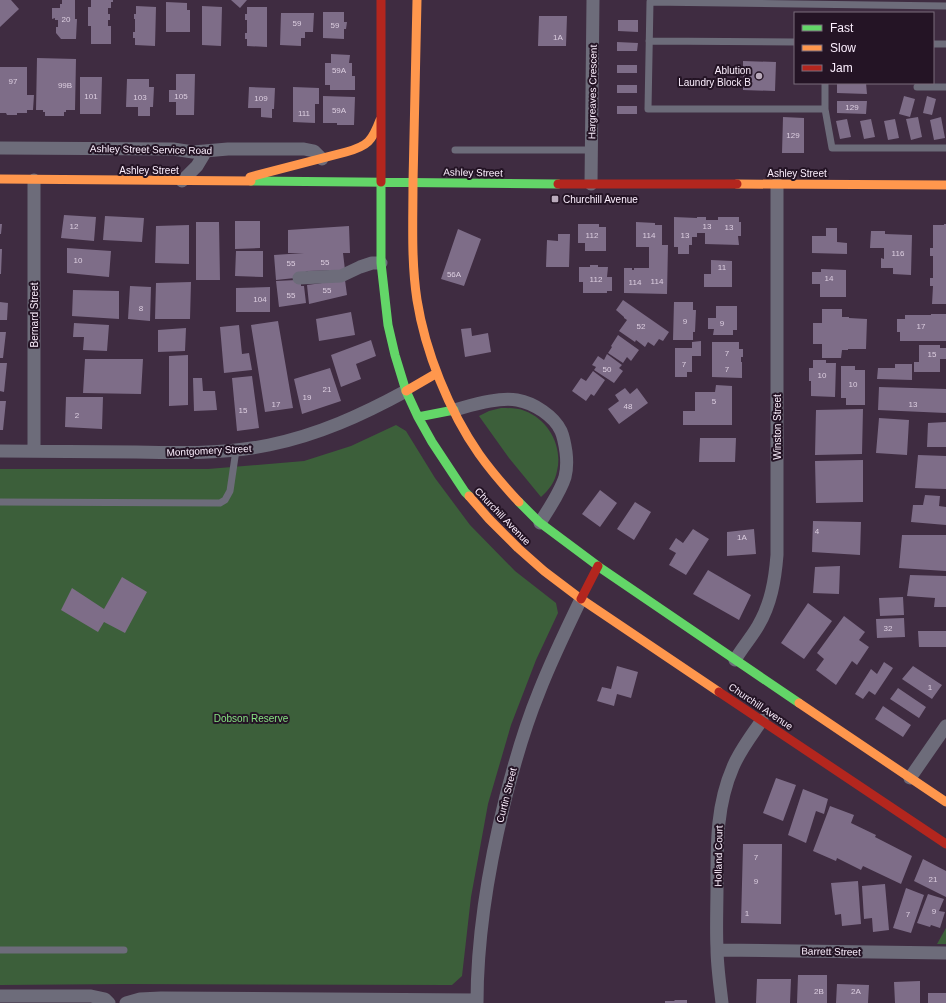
<svg xmlns="http://www.w3.org/2000/svg" width="946" height="1003" font-family="Helvetica,sans-serif">
<style>
.green{fill:#3c5f3a}
.building{fill:#7e6d88}
.lines{fill:none;stroke-linecap:round;stroke-linejoin:round}
.lane{stroke:#6d6c7a;stroke-width:7}
.street{stroke:#6d6c7a;stroke-width:13}
.fast{stroke:#63d668;stroke-width:9}
.slow{stroke:#ff974d;stroke-width:9}
.jam{stroke:#b3261e;stroke-width:9}
.poi-dot{fill:#baabbc;stroke:#241425;stroke-width:1.5}
.labels{text-anchor:middle;stroke-width:4;stroke-linejoin:round;paint-order:stroke}
.number-label{font-size:8px;fill:#dccee0}
.poi-label{font-size:10px;fill:#fceffe;stroke:#241425;text-anchor:end}
.street-label{font-size:10px;fill:#fceffe;stroke:#241425}
.park-label{font-size:10px;fill:#87e482;stroke:#241425}
</style>
<rect width="100%" height="100%" fill="#3f2c41"/>
<!-- green -->
<path class="green" d="M501 408C510 408 518 408 525 411 549 420 563 447 557 471 555 482 549 490 541 497L509 458 479 416 489 411Z
M396 425 406 431 435 478 470 525 515 571 556 603 558 613 536 660 511 725 488 804 471 897 462 976 452 985 127 984 0 985V469H208L304 461 351 446Z
M946 928V944H937Z"/>
<!-- building -->
<path class="building" d="M0 0H11L19 9 0 27Z
M62 0H75V19H77L76 39H61L56 33V27H58V20H55V18L52 19V8H60V4H62Z
M91 0H113V2H111V8H108V14H110V20H108V26H111V44H91V26H88V7H91Z
M231 0H247L240 8Z
M166 2 187 3V10H190V32H166Z
M136 6 156 7 155 46 135 45V38H133V32H135V19H134V14H136Z
M202 6 222 7 221 46 202 45Z
M247 7H267V47L247 46V39H245V33H247V20H245V14H247Z
M323 12H344V22H347L346 29H344V39L323 38Z
M281 13H314L313 32H305V38H301V46L280 45Z
M539 16H567L566 46H538Z
M618 20H638V32L618 31Z
M617 42 638 43 637 51H617Z
M331 54 350 55 349 63H352V76H355V90H330V85H325V63H331Z
M37 58 76 59 75 110H66V112H64V116H45V112H43V110H36Z
M743 61 776 62 775 91 743 90Z
M617 65H637V73H617Z
M0 67H27V95H34L33 110H27V113H17V115H7L6 113H0Z
M176 74H195L194 115H176V102H169V90H176Z
M80 77H102L101 114H80Z
M127 79H149V87H154L153 107H150V116H138V107H126Z
M837 83H866L867 94 837 93Z
M617 85H637V93H617Z
M249 87 275 88 274 109H272V118L261 117V108H248Z
M293 87 319 88V104H315V123L293 122Z
M323 96 355 97 354 125H337V123H323Z
M904 96 915 99 910 117 899 114Z
M927 96 936 99 932 115 923 113Z
M837 101H867L866 114 837 113Z
M617 106H637V114H617Z
M783 117 804 118V153H782Z
M918 117 922 137 911 140 906 119Z
M941 117 945 138 934 140 930 120Z
M847 119 851 137 840 139 836 121Z
M871 119 875 137 864 139 860 121Z
M895 119 899 138 888 140 884 121Z
M64 215 96 217 94 241 61 238Z
M105 216 144 218 142 242 103 240Z
M674 217 697 218V217H706V220H718V217H739V222H741V236H738L739 245 705 244V233H697V237H692V245H689V254H678V247H674Z
M235 221H260V248L235 249Z
M196 222H219L220 280H196Z
M636 222 655 223V225H662V245H668L667 294 624 293V268H632V270H634V268H649V247H636Z
M0 224H2L1 234H0Z
M578 224H599V227H606V251H585V243H578Z
M944 224H946V304H932L933 286H930V278H933V256H930V248H933V225H944Z
M189 225V264L155 263 156 226Z
M349 226 350 253H343L345 270 307 271 295 278 276 280 274 255 304 253H288V230Z
M826 228H837V242L847 243V254L812 253V236H826Z
M458 229 481 239 464 286 441 279Z
M871 231H885V234L912 235 911 275 893 274V268H881V258L884 259V248H870Z
M558 234H570L569 267H546L547 240 558 241Z
M67 248 111 251 109 277 67 273Z
M0 249H2L1 274H0Z
M236 251H263V277L235 276Z
M711 260 732 261V287H704V274H711Z
M590 265H598V267H608L607 277H612V291H607V293H583V282H579V267H590Z
M821 269 846 270V297H820V284H812V272H821Z
M296 280 297 284H301V286H304L306 303 279 307 276 281Z
M345 280 347 295 309 304 307 285Z
M191 282 190 319H155L156 283Z
M130 286 151 287 150 321 128 319Z
M270 287V312H236V288Z
M73 290 119 291V319L72 316Z
M623 300 669 332 663 341 659 339 654 346 648 342 645 347 636 340 635 342 619 331 627 320 624 318V317L616 310Z
M0 302 8 303 7 320H0Z
M674 302H693V310H696L695 332H693V340H673Z
M716 306H737V330H733V335H713L714 329H708V318H716Z
M822 309H842V317H849V318L867 319 866 349H848V350H842L841 358H822V344H813V323H822Z
M351 312 355 335 319 341 316 319Z
M931 314H946V341H900V332H897V319H905V315H931Z
M278 321 293 408 265 412 251 325Z
M74 323 109 325 107 351 83 350 84 337H73Z
M239 325 242 354 249 353 252 370 224 373 220 327Z
M186 328 185 351 158 352V330Z
M471 328 472 336 488 333 491 352 465 357 461 329Z
M0 332H6L3 358H0Z
M618 335 639 350 631 361 627 357 623 363 608 353 612 347 611 346Z
M371 340 376 356 356 364 361 379 341 387 331 355Z
M701 341V356H692V372H687V377H675V348H692V342Z
M712 342H739V349H743V357H741V362H742V378L712 377Z
M919 345H940V348H946V359H940V372H914V362H919Z
M607 354 622 365 619 368 623 371 614 383 594 370 596 367 592 365 598 356 604 360Z
M188 355V405L169 406V356Z
M85 359H143L141 394 83 393Z
M813 360H826V363H836L835 397 811 396V381H809V368H813Z
M0 363H7L4 392 0 391Z
M895 364H912V380L877 379 878 368H895Z
M841 366H855V370H865V405H846V398H841Z
M330 368 341 401 302 414 294 379Z
M593 371 605 380 594 396 591 394 586 401 572 391 581 378 586 381Z
M252 376 259 428 237 431 232 378Z
M193 378H202L203 391H215L217 410 194 411Z
M716 385 732 386V425H683V411H695V392H715Z
M879 387 946 389V413L878 410Z
M625 388 630 394 637 388 648 403 619 424 608 409 619 401 615 395Z
M66 397H103L102 429 65 427Z
M0 401H6L3 430H0Z
M863 409 862 454 815 455 816 410Z
M879 418 909 420 907 455 876 453Z
M946 422V447H927L928 423Z
M700 438H736L735 462H699Z
M918 455 946 456V489L915 488Z
M863 460V502L816 503 815 461Z
M600 490 617 503 600 527 582 514Z
M925 495 940 496 939 506 946 507V525L911 522 913 505H923Z
M635 502 651 512 634 540 617 529Z
M813 521 861 522 860 555 812 552Z
M693 529 709 539 686 575 669 565 676 553 669 549 676 538 683 543Z
M754 529 756 554 727 556V532Z
M902 535H946V571L899 568Z
M840 566 839 594 813 593 815 567Z
M708 570 751 595 739 620 693 594Z
M910 575 946 576V607H934L935 598 907 596Z
M122 577 147 592 125 633 104 622 98 632 61 610 72 588 104 609Z
M903 597 904 615 880 616 879 598Z
M808 603 832 621 804 659 781 643Z
M844 616 865 632 859 640 869 647 857 665 852 661 836 685 816 670 824 659 817 653Z
M904 618 905 637 877 638 876 619Z
M918 631H946V647H919Z
M884 662 893 668 875 695 869 691 863 699 855 694 871 669 877 674Z
M617 666 638 672 631 698 617 694 614 706 597 701 602 687 611 689Z
M913 666 942 685 932 699 902 679Z
M898 688 926 707 919 718 890 699Z
M883 706 911 725 903 737 875 719Z
M776 778 796 785 783 821 763 813Z
M803 789 828 799 824 814 816 811 806 843 788 835Z
M830 806 854 815 851 823 876 835 875 837 912 856 901 884 863 866 861 870 837 858 836 861 813 851Z
M743 844H782L781 924 741 923Z
M923 859 946 871V897L914 881Z
M858 881 861 924 842 926 841 914 835 915 831 883Z
M885 884 889 930 873 932 872 918 864 919 862 886Z
M906 888 924 895 911 933 893 928Z
M928 894 944 899 939 911 945 912 940 928 931 925 930 927 917 923Z
M798 975H827V1003H797Z
M757 979H791L790 1003H756Z
M920 981V1003H895L894 982Z
M837 984 869 985 868 1003H836Z
M928 993H946V1003H928Z
M674 1000H687V1003H665V1001H675Z"/>
<g class="lines">
<!-- lane -->
<path class="lane" d="M649 41 795 42
M933 44H946
M825 83V109L832 148H946
M917 87H946
M825 109H648L650 2 946 6
M455 150H592
M0 502 220 503 225 500 230 491 236 450
M0 950H124"/>
<!-- street -->
<path class="street" d="M0 148 173 149 193 152 228 149H304L314 151 322 159
M182 181 197 166 206 151
M591 184 593 0
M299 278 341 276 360 267 372 263H381
M454 410C473 405 498 397 517 400 534 403 554 416 561 431 564 438 565 445 566 452 567 460 567 469 565 477 560 493 549 508 540 523
M0 451C45 451 91 452 136 452 180 453 226 454 269 445 318 435 362 415 406 391
M34 451V180
M735 660C742 648 751 638 758 626 771 604 775 580 777 555V184
M910 778 946 726
M717 950 946 953
M0 996H91L105 999 109 1003
M126 1003 140 999 161 998 477 1000
M477 1003C477 933 489 864 506 796 515 761 525 726 539 692 551 661 566 630 581 599
M722 1003C720 985 717 966 717 948 716 928 717 907 717 887 717 845 716 806 733 767 740 750 752 735 762 720"/>
<!-- fast -->
<path class="fast" d="M251 181 558 184
M381 182V263L388 325 395 355 406 391 418 417 432 442 465 492 469 496
M418 417 454 410
M519 502 539 522 602 569 799 703"/>
<!-- slow -->
<path class="slow" d="M250 177 346 152C368 146 372 141 380 120
M0 179 251 181
M413 182 417 0
M413 182C413 221 411 261 417 300 425 351 449 411 479 454 491 471 505 487 519 502
M737 184 946 185
M406 391 437 373
M469 496 489 519 518 548 544 571 581 599 719 692
M799 703 946 802"/>
<!-- jam -->
<path class="jam" d="M381 0V182
M558 184H737
M581 599 598 566
M719 692 946 844"/>
</g>
<!-- markers -->
<g class="poi-dot">
<circle cx="759" cy="76" r="4"/>
<rect x="551" y="195" width="8" height="8" rx="2"/>
</g>
<g class="labels">
<!-- number labels -->
<g class="number-label">
<text x="66" y="22">20</text>
<text x="297" y="26">59</text>
<text x="335" y="28">59</text>
<text x="558" y="40">1A</text>
<text x="339" y="73">59A</text>
<text x="13" y="84">97</text>
<text x="65" y="88">99B</text>
<text x="91" y="99">101</text>
<text x="181" y="99">105</text>
<text x="140" y="100">103</text>
<text x="261" y="101">109</text>
<text x="852" y="110">129</text>
<text x="339" y="113">59A</text>
<text x="304" y="116">111</text>
<text x="793" y="138">129</text>
<text x="74" y="229">12</text>
<text x="707" y="229">13</text>
<text x="729" y="230">13</text>
<text x="592" y="238">112</text>
<text x="649" y="238">114</text>
<text x="685" y="238">13</text>
<text x="898" y="256">116</text>
<text x="78" y="263">10</text>
<text x="325" y="265">55</text>
<text x="291" y="266">55</text>
<text x="722" y="270">11</text>
<text x="454" y="277">56A</text>
<text x="829" y="281">14</text>
<text x="596" y="282">112</text>
<text x="657" y="284">114</text>
<text x="635" y="285">114</text>
<text x="327" y="293">55</text>
<text x="291" y="298">55</text>
<text x="260" y="302">104</text>
<text x="141" y="311">8</text>
<text x="685" y="324">9</text>
<text x="722" y="326">9</text>
<text x="641" y="329">52</text>
<text x="921" y="329">17</text>
<text x="727" y="356">7</text>
<text x="932" y="357">15</text>
<text x="684" y="367">7</text>
<text x="607" y="372">50</text>
<text x="727" y="372">7</text>
<text x="822" y="378">10</text>
<text x="853" y="387">10</text>
<text x="327" y="392">21</text>
<text x="307" y="400">19</text>
<text x="714" y="404">5</text>
<text x="276" y="407">17</text>
<text x="913" y="407">13</text>
<text x="628" y="409">48</text>
<text x="243" y="413">15</text>
<text x="77" y="418">2</text>
<text x="817" y="534">4</text>
<text x="742" y="540">1A</text>
<text x="888" y="631">32</text>
<text x="930" y="690">1</text>
<text x="756" y="860">7</text>
<text x="933" y="882">21</text>
<text x="756" y="884">9</text>
<text x="934" y="914">9</text>
<text x="747" y="916">1</text>
<text x="908" y="917">7</text>
<text x="819" y="994">2B</text>
<text x="856" y="994">2A</text>
</g>
<!-- poi labels -->
<g class="poi-label">
<text x="751" y="74">Ablution<tspan x="751" dy="12">Laundry Block B</tspan></text>
<text x="563" y="203" text-anchor="start">Churchill Avenue</text>
</g>
<!-- street labels -->
<g class="street-label">
<text transform="translate(592 92) rotate(-89)" y="4">Hargreaves Crescent</text>
<text transform="translate(151 149) rotate(1)" y="4">Ashley Street Service Road</text>
<text x="149" y="174">Ashley Street</text>
<text transform="translate(473 172) rotate(1)" y="4">Ashley Street</text>
<text x="797" y="177">Ashley Street</text>
<text transform="translate(34 315) rotate(-90)" y="4">Bernard Street</text>
<text transform="translate(777 427) rotate(-90)" y="4">Winston Street</text>
<text transform="translate(209 450) rotate(-3)" y="4">Montgomery Street</text>
<text transform="translate(503 516) rotate(46)" y="4">Churchill Avenue</text>
<text transform="translate(761 706) rotate(34)" y="4">Churchill Avenue</text>
<text transform="translate(506 795) rotate(-76)" y="4">Curtin Street</text>
<text transform="translate(718 856) rotate(-89)" y="4">Holland Court</text>
<text transform="translate(831 951) rotate(1)" y="4">Barrett Street</text>
</g>
<!-- park labels -->
<g class="park-label">
<text x="251" y="722">Dobson Reserve</text>
</g>
</g>
<!-- legend -->
<rect x="794" y="12" width="140" height="72" fill="#241425" stroke="#7a6c7c"/>
<rect x="802" y="25" width="20" height="6" fill="#63d668" stroke="#7a6c7c"/>
<text x="830" y="32" font-size="12" fill="#fceffe">Fast</text>
<rect x="802" y="45" width="20" height="6" fill="#ff974d" stroke="#7a6c7c"/>
<text x="830" y="52" font-size="12" fill="#fceffe">Slow</text>
<rect x="802" y="65" width="20" height="6" fill="#b3261e" stroke="#7a6c7c"/>
<text x="830" y="72" font-size="12" fill="#fceffe">Jam</text>
</svg>
